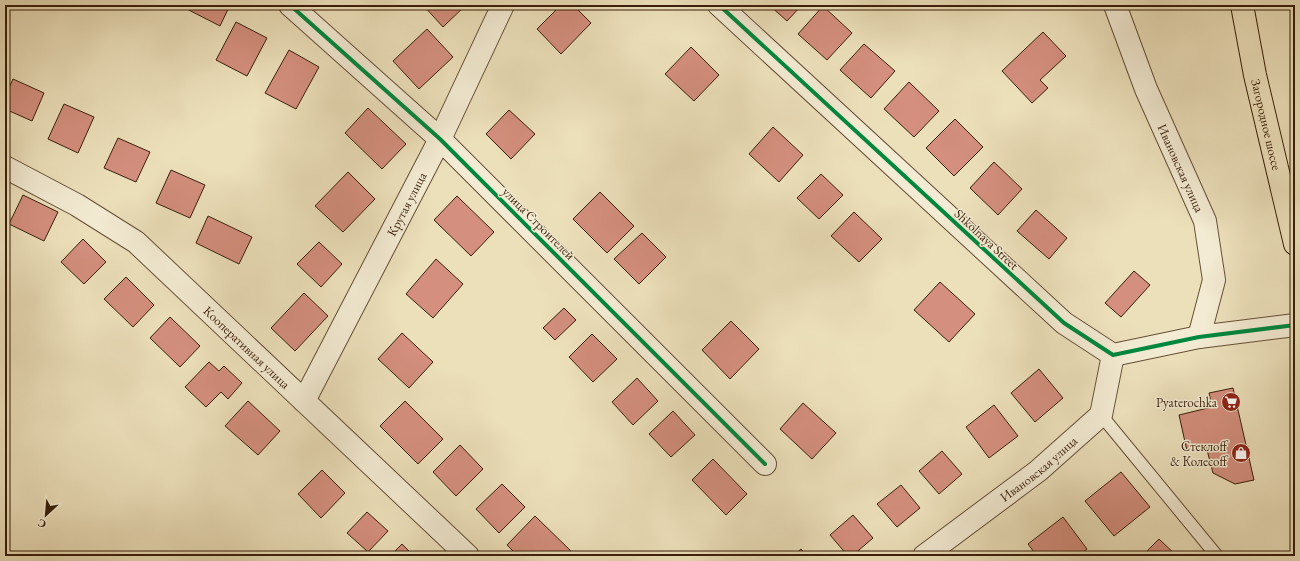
<svg xmlns="http://www.w3.org/2000/svg" width="1300" height="561" font-family="'EB Garamond',serif">
<style>
.building{fill:#d48f7e;stroke:#381f09}
.lines{fill:none;stroke-linecap:round;stroke-linejoin:round}
.lane-casing{stroke:#654f36;stroke-width:14}
.street-casing{stroke:#654f36;stroke-width:24}
.highway-casing{stroke:#381f09;stroke-width:24}
.lane{stroke:#f3ebd3;stroke-width:12}
.street{stroke:#f3ebd3;stroke-width:22}
.highway{stroke:#ece0bb;stroke-width:22}
.cycleway-casing{stroke:#f3ebd3;stroke-width:6}
.cycleway{stroke:#00873e;stroke-width:4}
.labels{text-anchor:middle;stroke-width:3;stroke-linejoin:round;paint-order:stroke}
.street-label{font-size:13px;fill:#381f09;stroke:#f3ebd3}
.poi-label{font-size:13px;fill:#381f09;stroke:#f3ebd3;text-anchor:end}
</style>
<rect width="100%" height="100%" fill="#ece0bb"/>
<filter id="stains"><feTurbulence type="fractalNoise" baseFrequency=".005" numOctaves="4"/><feColorMatrix values="0 0 0 0 .2 0 0 0 0 .09 0 0 0 0 .02 0 0 0 .5 -.17"/></filter>
<radialGradient id="worn" r=".72"><stop offset=".6" stop-color="#630" stop-opacity="0"/><stop offset="1" stop-color="#630" stop-opacity=".3"/></radialGradient>
<!-- building -->
<path class="building" d="M179 5H230L220 26Z
M423 5H466L443 27Z
M561 5H573L591 23 561 54 537 29Z
M769 5H802L787 21Z
M823 6 852 33 827 60 798 34Z
M236 22 267 38 247 76 216 60Z
M427 29 453 57 419 89 393 61Z
M1043 32 1066 56 1040 80 1048 88 1032 103 1002 71Z
M864 44 895 71 871 98 840 70Z
M691 47 719 75 694 101 665 74Z
M289 50 319 67 296 109 265 93Z
M13 79 44 93 32 121 5 109V97Z
M909 82 939 111 914 137 884 109Z
M64 104 94 117 78 153 48 139Z
M368 108 406 144 382 169 345 133Z
M509 110 535 134 511 159 486 134Z
M955 119 983 147 954 176 926 148Z
M773 127 803 155 779 182 749 154Z
M118 138 150 152 136 182 104 168Z
M994 162 1022 189 998 215 970 188Z
M171 170 205 185 190 218 156 203Z
M348 172 375 199 343 232 315 206Z
M821 174 843 195 819 219 797 198Z
M600 192 634 226 607 253 573 219Z
M23 195 58 212 44 241 9 224Z
M457 196 494 232 471 256 434 220Z
M1036 210 1067 238 1049 259 1017 231Z
M854 212 882 239 859 262 831 236Z
M208 216 252 237 239 264 196 243Z
M642 233 666 257 639 284 614 259Z
M83 239 106 262 84 284 61 262Z
M319 242 342 264 321 287 297 264Z
M436 259 463 284 433 318 406 294Z
M1134 271 1150 285 1121 317 1105 303Z
M126 277 154 305 133 327 104 299Z
M940 282 975 314 949 342 914 310Z
M304 293 328 316 295 351 271 328Z
M564 308 576 320 555 340 543 328Z
M170 317 200 346 180 367 150 338Z
M731 321 759 349 730 379 702 350Z
M402 333 433 362 409 388 378 359Z
M592 334 617 359 593 382 569 357Z
M209 362 219 371 224 366 242 383 228 399 221 392 206 407 185 387Z
M1039 369 1063 398 1035 422 1011 393Z
M637 378 658 401 633 425 612 402Z
M1233 388 1254 480 1235 484 1213 473 1206 446 1187 451 1179 415 1212 407 1209 393Z
M248 401 280 431 258 455 225 426Z
M405 401 443 439 418 464 380 426Z
M803 403 836 433 812 459 780 429Z
M994 405 1018 436 989 458 966 427Z
M673 411 695 435 671 457 649 434Z
M460 445 483 469 456 496 433 472Z
M942 451 962 474 939 494 919 471Z
M713 459 747 494 726 515 692 480Z
M322 470 345 493 321 518 298 494Z
M1121 472 1150 507 1114 536 1085 501Z
M502 484 525 507 499 533 476 509Z
M901 485 920 508 897 527 877 504Z
M367 512 388 531 368 552 347 533Z
M853 515 873 538 852 556H848L830 535Z
M535 516 573 553 571 556H518L507 545Z
M1063 517 1087 549 1078 556H1037L1028 544Z
M1159 539 1177 556H1142Z
M402 544 414 556H390Z
M801 549 807 556H793Z"/>
<g class="lines">
<!-- lane casing -->
<g class="lane-casing">
<path id="lane" d="M1101 415 1217 556"/>
</g>
<!-- street casing -->
<g class="street-casing">
<g id="street">
<path d="M290 5 440 139 765 464"/>
<path d="M719 5 1064 323 1113 355 1199 337 1295 325"/>
<path id="s1" d="M1115 5 1146 89 1205 221 1214 280 1199 337"/>
<path id="s2" d="M5 167 77 205 136 242 468 556"/>
<path id="s3" d="M304 401 440 139 503 5"/>
<path id="s4" d="M924 556 1038 471 1101 415 1113 355"/>
</g>
</g>
<!-- highway casing -->
<g class="highway-casing">
<g id="highway">
<path id="s5" d="M1242 5 1255 75 1295 244"/>
</g>
</g>
<!-- lane -->
<use href="#lane" class="lane"/>
<!-- street -->
<use href="#street" class="street"/>
<!-- highway -->
<use href="#highway" class="highway"/>
<!-- cycleway casing -->
<g class="cycleway-casing">
<path id="cycleway" d="M290 5 440 139 765 464
M719 5 1064 323 1113 355 1199 337 1295 325"/>
</g>
<!-- cycleway -->
<use href="#cycleway" class="cycleway"/>
</g>
<!-- icons -->
<defs>
<g id="supermarket-disc" transform="scale(1)"><circle r="9.5" fill="#8f2418" stroke="#f3ebd3"/><path d="M-6-5.5h2.5l.6 2H6L4.5 2H-2.5L-4.4-4H-6ZM-1.5 3.2a1.3 1.3 0 1 0 .1 0ZM3 3.2a1.3 1.3 0 1 0 .1 0Z" fill="#fff"/></g>
<g id="shop-disc" transform="scale(1)"><circle r="9.5" fill="#8f2418" stroke="#f3ebd3"/><path d="M-5-2.5h2.3a2.7 3.5 0 0 1 5.4 0H5L5.5 6h-11ZM-1.5-2.5h3a1.5 2.3 0 0 0-3 0Z" fill="#fff"/></g>
</defs>
<g fill-rule="evenodd">
<use href="#supermarket-disc" x="1231" y="402"/>
<use href="#shop-disc" x="1241" y="453"/>
</g>
<g class="labels">
<!-- street labels -->
<g class="street-label">
<text dy="5" stroke="none"><textPath href="#s5" startOffset="122">Загородное шоссе</textPath></text>
<text dy="5" stroke="none"><textPath href="#s1" startOffset="176">Ивановская улица</textPath></text>
<text dy="5" stroke="none"><textPath href="#s3" startOffset="222">Крутая улица</textPath></text>
<text transform="translate(539 223) rotate(45)" y="5">улица Строителей</text>
<text transform="translate(987 239) rotate(43)" y="5">Shkolnaya Street</text>
<text dy="5" stroke="none"><textPath href="#s2" startOffset="304">Кооперативная улица</textPath></text>
<text dy="5" stroke="none"><textPath href="#s4" startOffset="144">Ивановская улица</textPath></text>
</g>
<!-- poi labels -->
<g class="poi-label">
<text x="1217" y="407">Pyaterochka</text>
<text x="1227" y="451">Стеклоff<tspan x="1227" dy="15">&amp; Колесоff</tspan></text>
</g>
</g>
<!-- margin -->
<rect width="1300" height="561" fill="none" stroke="#ece0bb" stroke-width="20"/>
<rect x="6" y="6" width="1288" height="549" fill="none" stroke="#381f09" stroke-width="2"/>
<rect x="10" y="10" width="1280" height="541" fill="none" stroke="#381f09"/>
<!-- north arrow -->
<g transform="translate(46 515) rotate(206)" stroke="#f3ebd3" stroke-width="3" paint-order="stroke">
<path d="M0-3L7 15L0 10L-7 15Z" fill="#381f09"/>
<text y="-6" font-size="11" font-weight="bold" text-anchor="middle" fill="#381f09">С</text>
</g>
<rect width="100%" height="100%" filter="url(#stains)"/>
<rect width="100%" height="100%" fill="url(#worn)"/>
</svg>
